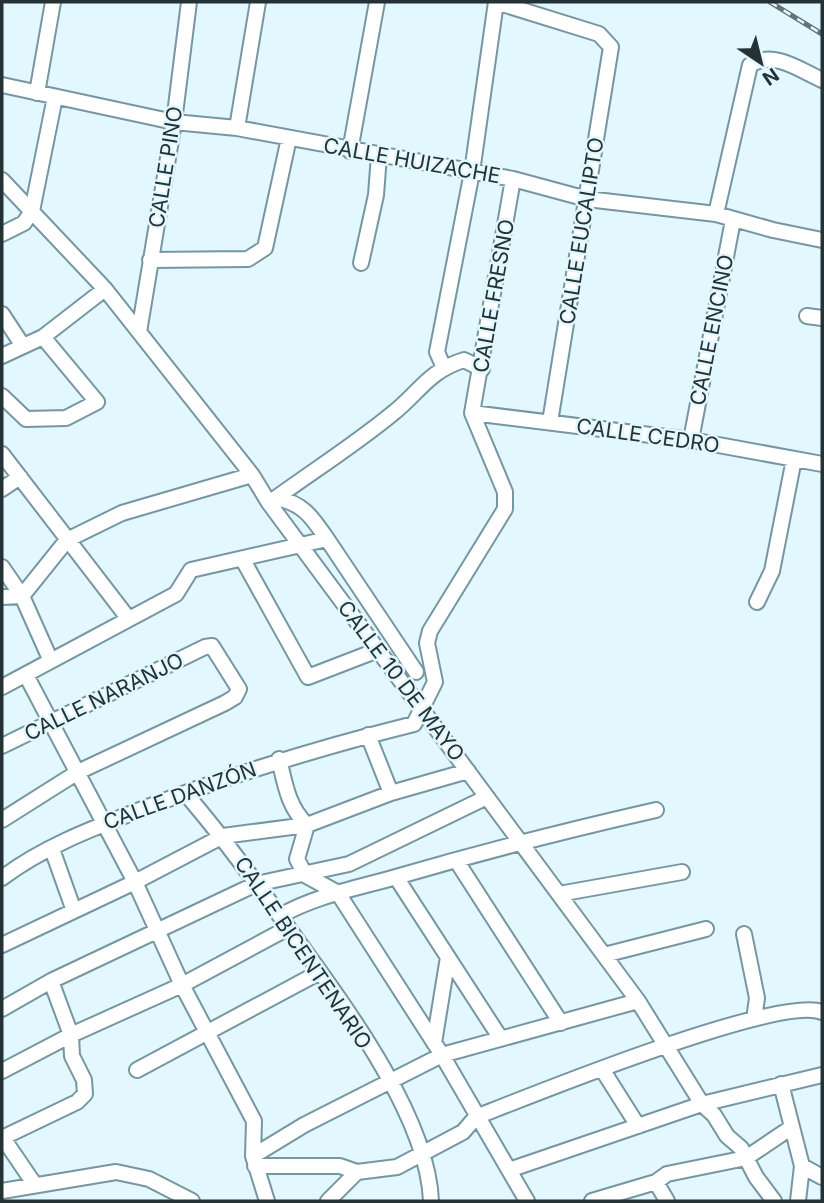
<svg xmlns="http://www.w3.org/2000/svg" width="824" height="1203" font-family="Inter,sans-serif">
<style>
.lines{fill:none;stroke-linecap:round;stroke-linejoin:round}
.minor-casing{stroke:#7697a1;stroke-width:18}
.minor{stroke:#fff;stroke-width:14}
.rail-casing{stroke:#627277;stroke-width:5}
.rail{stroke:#e2f7fe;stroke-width:2.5;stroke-dasharray:8;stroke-linecap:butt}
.labels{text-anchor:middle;stroke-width:5;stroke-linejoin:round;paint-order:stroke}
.street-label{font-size:21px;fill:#243236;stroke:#e2f7fe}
</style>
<rect width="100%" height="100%" fill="#e2f7fe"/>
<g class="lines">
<!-- minor casing -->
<g class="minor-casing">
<path id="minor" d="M496 2 599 34 611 47 550 422
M2 85 174 122 237 128 513 179 587 199 716 214 773 230 822 240
M37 93 53 2
M237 128 258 2
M350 151 377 2
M2 180 105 289 252 475 269 503 638 1001 702 1104 714 1115 727 1136 741 1148 756 1177 774 1201
M716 214 750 65C773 50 800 70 822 80
M2 234 24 223 32 211 55 97
M150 260 248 259 265 248 289 138
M361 263 376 195 379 155
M2 314 23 346
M807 316 822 318
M139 332 174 122 189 2
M2 356 43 337 105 289
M444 368 437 352 472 172 496 2
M2 396 26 419 66 418 97 402 43 337
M472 413 691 440 822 464
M472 413 513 179
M691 440 733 220
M2 454 128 618
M2 489 20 477
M276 498C303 503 312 517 327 539
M269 503C310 473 353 446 392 414 418 394 428 371 464 360L482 369
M243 560 308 677 378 650
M2 567 22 596 50 659
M2 597 22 596 67 540 122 513 252 475
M757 602 772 571 794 459
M26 675 135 882 182 985 254 1121 253 1156 267 1201
M2 687 176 594 191 570 327 539 416 672
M368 735 391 793
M2 746 205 647 212 646 239 689 235 697 225 703 78 772 2 820
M279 759C285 784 288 807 307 825
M185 793C224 838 258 885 292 933 342 1002 428 1116 431 1201
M307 825 297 859 305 875 338 893 442 1055 527 1201
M52 849 74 911
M456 860 561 1023
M396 877 501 1039
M2 878C44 846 96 827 145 808 233 774 322 747 414 724L435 682 427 643 430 631 505 509V492L472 413
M559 894 682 872
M280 916C314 896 358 888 396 877 482 852 568 830 656 810
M744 934 757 998 754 1019
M2 945 135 882 223 836 307 825 391 793 468 771
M604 955 706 929
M2 1009 51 981 256 884 349 864 487 797
M434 1043 448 957
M602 1069 638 1126
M137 1070 320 972
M2 1071 71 1035 182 985 288 928
M792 1127 802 1166 798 1201
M2 1138 77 1102 85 1094 84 1080 72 1056 71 1035 51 981
M3 1138 35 1185
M253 1156 304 1125 442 1055 638 1001
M255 1166H340L357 1172
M802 1166 822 1177
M509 1170 702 1104 822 1075
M656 1182 667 1201
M2 1191 116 1172 149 1179 192 1201
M328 1201 357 1172 397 1167 463 1132 476 1117C532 1095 778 995 822 1012
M592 1201 656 1182 667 1174 746 1158 792 1127 781 1084"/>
</g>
<!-- minor -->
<use href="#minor" class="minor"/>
<!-- rail casing -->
<g class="rail-casing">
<path id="rail" d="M770 2 822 34"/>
</g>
<!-- rail -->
<use href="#rail" class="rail"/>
</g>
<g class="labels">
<!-- street labels -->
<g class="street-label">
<text transform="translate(412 161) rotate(10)" y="7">CALLE HUIZACHE</text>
<text transform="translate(166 167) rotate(-81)" y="7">CALLE PINO</text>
<text transform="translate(582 231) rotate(-81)" y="7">CALLE EUCALIPTO</text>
<text transform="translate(494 296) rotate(-80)" y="7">CALLE FRESNO</text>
<text transform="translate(712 330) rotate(-79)" y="7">CALLE ENCINO</text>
<text transform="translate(648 436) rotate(8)" y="7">CALLE CEDRO</text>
<text transform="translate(401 681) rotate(53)" y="7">CALLE 10 DE MAYO</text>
<text transform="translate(104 697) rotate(-26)" y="7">CALLE NARANJO</text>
<text transform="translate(180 796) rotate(-20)" y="7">CALLE DANZÓN</text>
<text transform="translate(303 953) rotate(56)" y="7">CALLE BICENTENARIO</text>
</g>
</g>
<!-- border -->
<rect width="824" height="1203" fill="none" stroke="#243236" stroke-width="7"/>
<!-- north arrow -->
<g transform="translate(761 63) rotate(145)" stroke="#e2f7fe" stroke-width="5" paint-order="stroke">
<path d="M0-5L12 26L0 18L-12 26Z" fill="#243236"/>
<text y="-10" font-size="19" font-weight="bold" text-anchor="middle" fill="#243236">N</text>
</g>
</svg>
